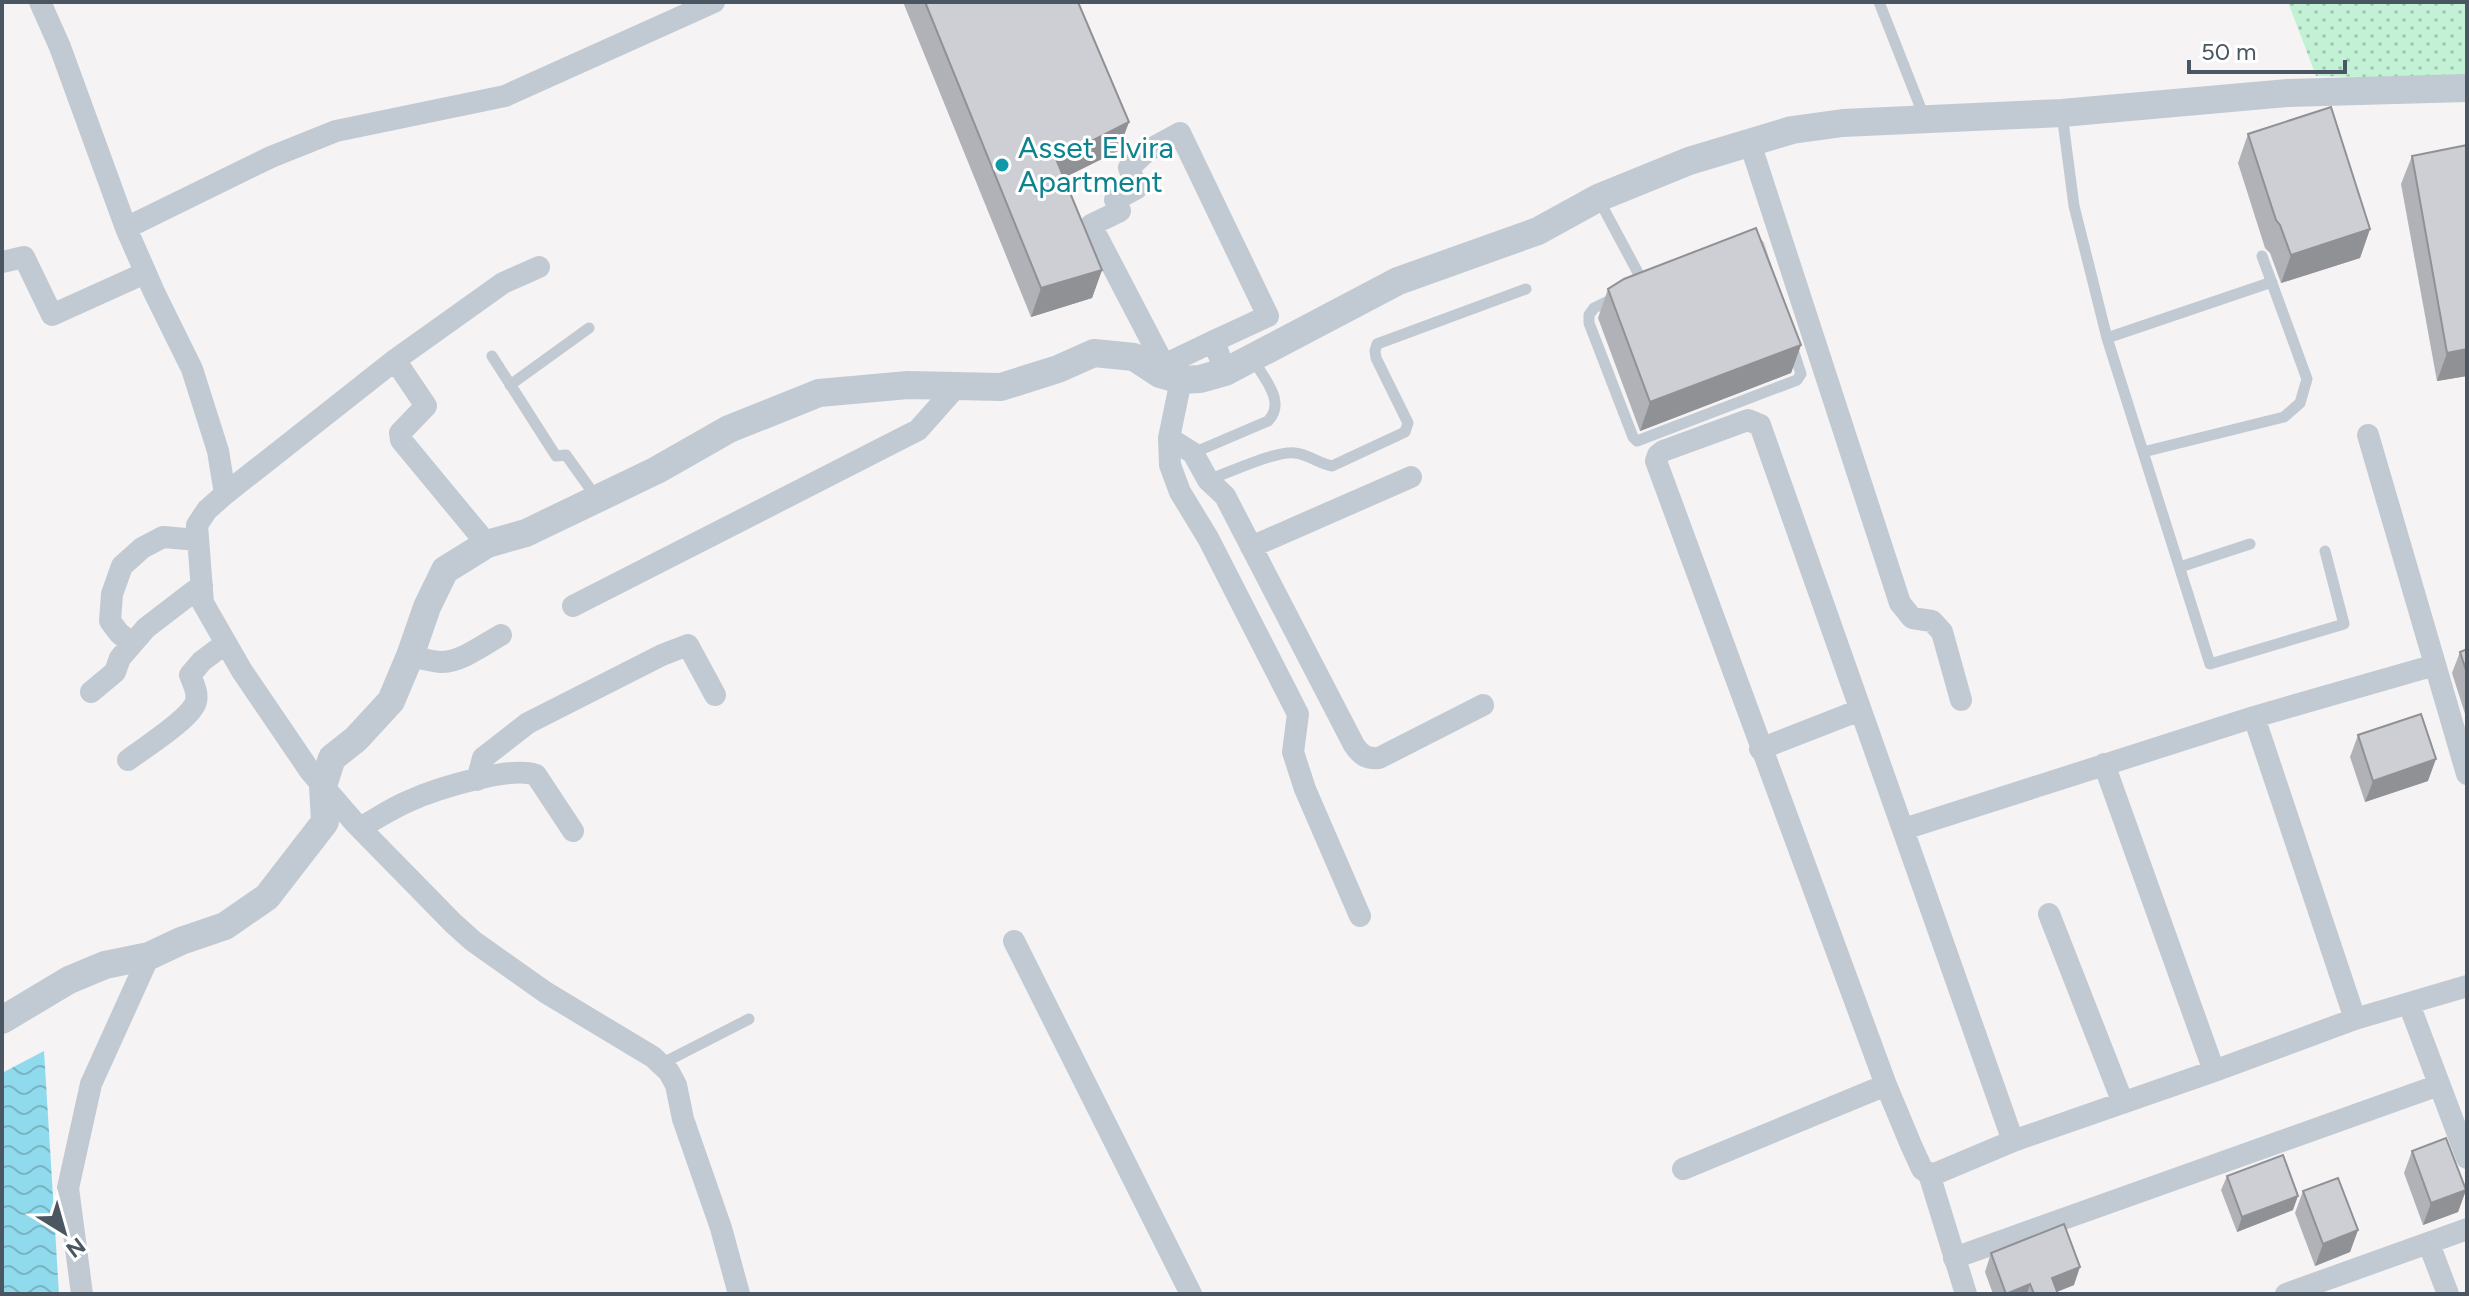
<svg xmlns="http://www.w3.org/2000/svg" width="2469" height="1296" font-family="Figtree,sans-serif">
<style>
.grass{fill:url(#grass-dots)}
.water{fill:url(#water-waves)}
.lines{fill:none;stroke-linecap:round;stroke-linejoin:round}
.service{stroke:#c1cad2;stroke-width:11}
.minor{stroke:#c1cad2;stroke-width:22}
.tertiary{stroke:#c1cad2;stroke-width:28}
.wall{fill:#b0b2b7}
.shaded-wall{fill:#909195}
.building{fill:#cdcfd5;stroke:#909195;stroke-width:2}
.culture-dot{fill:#0f9aa8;stroke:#fff;stroke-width:3}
.labels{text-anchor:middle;stroke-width:6;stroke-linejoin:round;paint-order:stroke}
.culture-label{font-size:30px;fill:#0d838f;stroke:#fff;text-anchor:start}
</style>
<defs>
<pattern id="grass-dots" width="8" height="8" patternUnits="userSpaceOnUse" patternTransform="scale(2)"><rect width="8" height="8" fill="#c3f1d5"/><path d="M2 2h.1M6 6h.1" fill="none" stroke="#a0c6b0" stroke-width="1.8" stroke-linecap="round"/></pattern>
<pattern id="water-waves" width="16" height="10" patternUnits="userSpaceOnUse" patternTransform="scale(2)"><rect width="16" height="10" fill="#90daee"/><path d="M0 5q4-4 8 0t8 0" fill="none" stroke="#78b4c4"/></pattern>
</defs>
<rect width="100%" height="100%" fill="#f5f3f3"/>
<!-- grass -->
<path class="grass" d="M2288 2H2467V79L2316 76Z"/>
<!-- water -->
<path class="water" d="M44 1051 59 1294H2V1073Z"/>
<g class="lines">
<!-- service -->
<path class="service" d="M1879 2 1925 119
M2062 114 2074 206 2107 338 2210 664 2344 624 2325 551
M1599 200 1644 284
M1753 242 1759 245 1801 374 1797 380 1637 441 1633 437 1589 323V315L1594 308 1644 284Z
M2107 338 2272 282
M492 356 556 456 566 455 596 497
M510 385 589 328
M2143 452 2284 417 2300 403 2307 379 2262 256
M1193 453 1268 421C1287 402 1263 377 1252 358
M1208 480C1228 473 1277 450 1295 453 1308 454 1319 464 1332 466L1405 432 1408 423 1376 358 1375 351 1377 344 1526 289
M2180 567 2250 544
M661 1064 749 1019"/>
<!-- minor -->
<path class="minor" d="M40 2 60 47 126 228 154 292 192 369 218 451 225 494 207 510 197 525 203 603 242 671 310 771 355 823 453 923 473 941 545 992 653 1057 669 1072 676 1085 683 1119 721 1228 739 1294
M1750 143 1900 603 1912 618 1932 621 1942 632 1961 700
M126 228 271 157 336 131 505 96 714 2
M2 262 24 257 52 315 145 273
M1214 341 1164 365 1091 225 1120 211 1115 200 1137 188 1129 168 1147 151 1180 133 1268 316 1214 341 1225 372
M395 360 426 406 400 433 401 440 487 544
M1181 380 1169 438 1170 465 1180 492 1208 538 1298 714 1293 752 1305 789 1360 916
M2368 435 2467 774
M1169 438 1193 453 1208 480 1225 496 1354 745C1361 755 1366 759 1379 758L1483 705
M225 494 395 360 503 283 539 267
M1251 547 1411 477
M573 606 918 430 957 386
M131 643 119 633 110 621 112 594 122 566 142 548 163 537 198 540
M410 656C420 658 432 662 442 662 463 661 483 645 501 635
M91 692 115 672 120 658 146 628 202 585
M2254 717 2355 1019
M1760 749 1860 710
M128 760C144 748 185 722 194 706 200 696 194 685 190 675L202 661 226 643
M2104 764 2214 1071
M477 780 483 758 528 723 662 655 688 645 715 695
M360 828C376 819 392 808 409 801 435 789 512 765 536 775L573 831
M1904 829 2254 717 2435 665
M2049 914 2123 1103
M1014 941 1191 1294
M2409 1004 2467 1158
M2013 1141 1760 425 1748 420 1663 451 1658 455 1656 461 1886 1085 1911 1145 1922 1169 1929 1174 1937 1173 2013 1141 2214 1071 2355 1019 2467 986
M1683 1169 1886 1085
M1929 1174 1966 1294
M2429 1244 2448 1294
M1954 1258 2439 1085
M82 1294 68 1188 91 1084 149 956
M2286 1294 2467 1229"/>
<!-- tertiary -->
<path class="tertiary" d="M2 1020 69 980 105 965 149 956 181 941 225 926 267 897 325 822 323 786 332 758 356 739 391 701 410 656 427 607 445 570 487 544 526 533 657 470 729 429 819 393 908 385 1001 387 1058 369 1094 353 1134 357 1160 374 1181 380 1200 379 1225 372 1398 281 1538 231 1598 198 1689 161 1792 130 1843 123 2062 113 2288 93 2467 88"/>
</g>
<!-- wall -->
<path class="wall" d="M903 2H1078L1129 122 1118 151 1064 178 1102 270 1092 298 1031 317Z
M2248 134 2370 229 2360 258 2281 283 2270 253 2265 248 2238 163Z
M2467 145V376L2437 381 2401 184 2412 156Z
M1608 289 1801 345 1791 373 1640 431 1598 318Z
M2467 649V720L2452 673 2460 652Z
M2358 735 2428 781 2365 802 2350 757Z
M2412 1151 2466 1190 2458 1212 2423 1225 2404 1173Z
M2227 1176 2293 1210 2237 1232 2221 1190Z
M2303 1191 2358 1230 2350 1252 2315 1266 2295 1213Z
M1991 1253 2074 1285 2057 1292 2058 1294H1993L1985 1272Z"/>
<!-- shaded-wall -->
<path class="shaded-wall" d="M1129 122 1118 151 1045 187 1056 159Z
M2370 229 2360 258 2281 283 2291 255Z
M1102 270 1092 298 1031 317 1041 288Z
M1801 345 1791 373 1640 431 1650 402Z
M2467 349V376L2437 381 2447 353Z
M2436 759 2428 781 2365 802 2373 781Z
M2466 1190 2458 1212 2423 1225 2431 1203Z
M2298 1196 2293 1210 2237 1232 2242 1217Z
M2358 1230 2350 1252 2315 1266 2323 1244Z
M2080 1267 2074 1285 2051 1294 2052 1278Z
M2030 1284 2027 1294H2006Z"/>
<!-- building -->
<path class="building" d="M925 2H1078L1129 122 1056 159 1102 270 1041 288Z
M2331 107 2370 229 2291 255 2280 225 2276 220 2248 134Z
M2467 145V349L2447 353 2412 156Z
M1756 228 1801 345 1650 402 1608 289 1624 279Z
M2467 649V673L2460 652Z
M2421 714 2436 759 2373 781 2358 735Z
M2446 1138 2466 1190 2431 1203 2412 1151Z
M2283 1155 2298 1196 2242 1217 2227 1176Z
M2338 1178 2358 1230 2323 1244 2303 1191Z
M2064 1224 2080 1267 2052 1278 2058 1294H2034L2030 1284 2006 1294 1991 1253Z"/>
<!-- markers -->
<circle class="culture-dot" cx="1002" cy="165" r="8"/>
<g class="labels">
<!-- culture labels -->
<g class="culture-label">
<text x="1018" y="158">Asset Elvira<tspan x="1018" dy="34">Apartment</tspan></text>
</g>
</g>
<!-- border -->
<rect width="2469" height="1296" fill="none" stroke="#4a5661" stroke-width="8"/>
<!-- north arrow -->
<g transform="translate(64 1232) rotate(143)" stroke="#ffffff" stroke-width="6" paint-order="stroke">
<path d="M0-6L14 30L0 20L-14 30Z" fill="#4a5661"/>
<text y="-12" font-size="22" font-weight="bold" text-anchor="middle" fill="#4a5661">N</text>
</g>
<!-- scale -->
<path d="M2189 60v12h156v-12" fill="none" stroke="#4a5661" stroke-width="4"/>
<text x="2201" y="60" font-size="24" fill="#4a5661" stroke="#ffffff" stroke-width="6" paint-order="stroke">50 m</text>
</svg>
